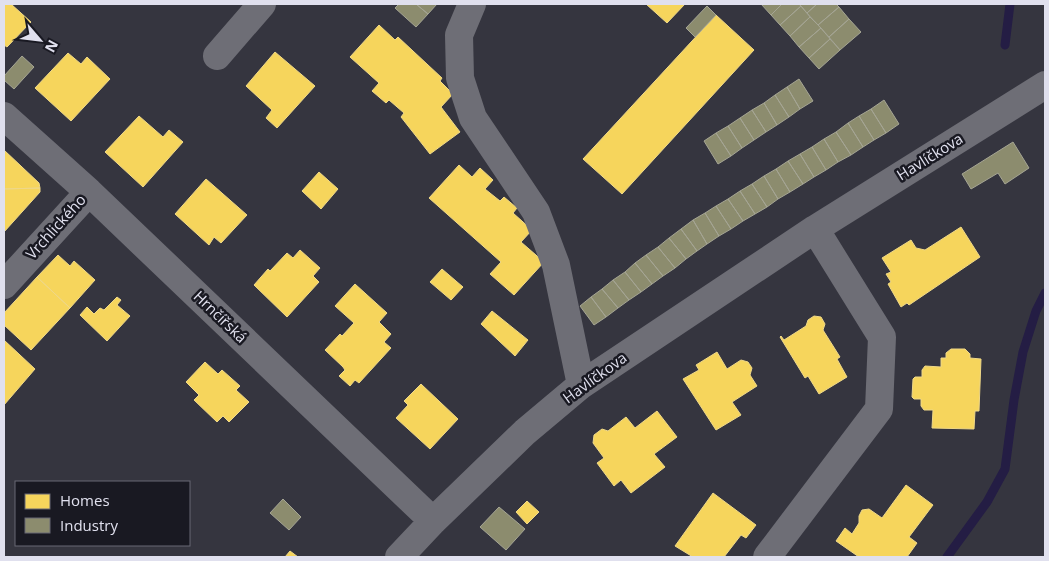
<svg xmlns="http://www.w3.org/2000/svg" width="1049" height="561" font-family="'Open Sans',sans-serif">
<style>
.homes{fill:#f6d55c;stroke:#efd888}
.industry{fill:#8c8c6e;stroke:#a5a594}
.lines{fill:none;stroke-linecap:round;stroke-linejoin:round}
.stream{stroke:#241d44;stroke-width:9}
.street{stroke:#6e6e76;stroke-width:28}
.labels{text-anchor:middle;stroke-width:5;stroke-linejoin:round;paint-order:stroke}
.street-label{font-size:15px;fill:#e0e0ee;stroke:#191922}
</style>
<rect width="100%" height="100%" fill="#35353f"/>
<!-- homes -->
<path class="homes" d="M4 4H11L31 22 7 47 4 45Z
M646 4H685L667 23Z
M716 15 754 50 622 194 583 159Z
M379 25 395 40 398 37 442 78 440 81 453 94 441 107 460 132 430 154 401 117 404 113 389 100 386 103 372 91 379 83 350 57Z
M275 52 315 86 277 128 266 118 272 110 246 86Z
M68 53 81 64 87 57 110 79 71 121 35 88Z
M139 116 163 137 169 130 183 142 143 187 105 152Z
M4 150 39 183 40 188 4 189Z
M459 165 472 177 480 168 493 180 485 189 500 201 504 197 517 208 513 213 532 230 521 242 544 262 514 295 490 274 501 262 429 198Z
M319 172 338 189 321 209 302 191Z
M206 179 247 215 221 243 214 237 209 245 175 214Z
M40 188V192L4 232V189Z
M961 227 980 257 909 305 907 303 901 307 888 284 891 282 886 274 891 272 882 258 911 240 916 248 925 250Z
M300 250 320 268 313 276 319 282 287 317 254 285 268 269 270 271 287 253 293 258Z
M58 255 70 266 74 261 95 280 70 308 37 277Z
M442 269 463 287 451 300 430 282Z
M37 277 70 308 31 350 4 325V313Z
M355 284 387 313 379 322 391 334 384 342 391 348 359 383 355 380 350 386 339 376 345 370 343 367 325 350 340 334 342 336 354 323 335 306Z
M117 297 121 300 117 305 130 316 107 341 80 315 87 307 94 314 100 308 104 310Z
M492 311 528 340 515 356 481 324Z
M814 316 821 317 825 324 823 330 840 357 837 359 847 377 819 394 808 376 805 378 780 337 781 336 784 340 806 326 808 320Z
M4 340 35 369 4 405Z
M951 349H965L970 354V358L981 359 979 411H975L974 429 932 428 933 410H924L921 406V399H914L912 397 913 379 915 377H922V370L925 366 941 367V358H946V353Z
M717 352 727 369 741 360 748 362 752 368 750 375 757 386 732 402 741 415 716 430 683 379 699 370 696 365Z
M205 362 218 374 222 370 240 386 236 390 249 402 229 422 223 416 217 422 194 400 199 395 186 382Z
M421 384 458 419 430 449 396 418 408 405 404 401Z
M657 411 677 437 654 454 665 467 631 493 621 480 614 486 597 463 604 458 593 443 594 435 602 429 608 431 626 417 635 428Z
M906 485 933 505 909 537 917 543 907 557H859L836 541 845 528 852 534 859 523V516L862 510 869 509 882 518Z
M713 493 756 525 746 538 741 535 724 557H693L675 546Z
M527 501 539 512 527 524 516 512Z
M290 551 298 557H285Z"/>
<!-- industry -->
<path class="industry" d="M399 4H416L428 14 416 27 395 8Z
M416 4H437L428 14Z
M761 4H782L771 15Z
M782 4H799L801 6 780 25 771 15Z
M799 4H817L807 13Z
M817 4H836L839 7 818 25 807 13Z
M707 6 716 15 695 37 686 28Z
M801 6 810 17 790 36 780 25Z
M839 7 849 19 829 37 818 25Z
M810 17 821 28 799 47 790 36Z
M849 19 861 32 840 50 829 37Z
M821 28 830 39 809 58 799 47Z
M830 39 840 50 819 69 809 58Z
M22 56 34 67 14 89 4 80V76Z
M799 79 813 101 800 109 787 87Z
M787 87 800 109 789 117 775 95Z
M775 95 789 117 777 125 764 103Z
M884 100 899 124 886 133 871 109Z
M764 103 777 125 766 132 752 110Z
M871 109 886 133 874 140 859 116Z
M752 110 766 132 754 140 740 118Z
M859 116 874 140 863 147 848 123Z
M740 118 754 140 742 148 728 126Z
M848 123 863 147 851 155 836 132Z
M728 126 742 148 731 156 716 133Z
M836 132 851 155 838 162 824 139Z
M716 133 731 156 718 164 704 141Z
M824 139 838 162 826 170 812 147Z
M1013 142 1029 168 1005 184 998 173 971 189 962 174Z
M812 147 826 170 814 177 800 154Z
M800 154 814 177 803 184 788 161Z
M788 161 803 184 790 192 776 169Z
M776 169 790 192 778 199 764 176Z
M764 176 778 199 767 207 752 184Z
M752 184 767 207 755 214 740 191Z
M740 191 755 214 743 221 728 199Z
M728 199 743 221 731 229 716 206Z
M716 206 731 229 719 236 705 213Z
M705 213 719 236 707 244 693 220Z
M693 220 707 244 697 251 681 229Z
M681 229 697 251 686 259 669 238Z
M669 238 686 259 675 268 658 247Z
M658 247 675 268 663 276 646 255Z
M646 255 663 276 652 284 635 263Z
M635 263 652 284 641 292 625 272Z
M625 272 641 292 629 300 613 280Z
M613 280 629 300 618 308 602 289Z
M602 289 618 308 606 317 591 297Z
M591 297 606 317 594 325 580 306Z
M283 499 301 517 289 530 270 513Z
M499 507 525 529 506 550 480 527Z"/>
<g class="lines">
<!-- stream -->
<path class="stream" d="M1005 45 1010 4
M947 557 987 502 1005 469 1014 400 1023 352 1036 311 1045 293"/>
<!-- street -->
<path class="street" d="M472 4 459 35 460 78 473 118 536 212 556 265 581 385
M217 56 262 4
M4 116 89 192 433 521
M4 285 89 192
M399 557 433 521 525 432 581 385 815 229 1045 85
M767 557 879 409 882 337 815 229"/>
</g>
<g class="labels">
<!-- street labels -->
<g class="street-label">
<text transform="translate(930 157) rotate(-32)" y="5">Havlíčkova</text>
<text transform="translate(56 227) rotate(-48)" y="5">Vrchlického</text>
<text transform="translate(220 317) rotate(44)" y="5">Hrnčířská</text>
<text transform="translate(595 378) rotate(-36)" y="5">Havlíčkova</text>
</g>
</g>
<!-- border -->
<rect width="1049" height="561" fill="none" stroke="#e0e0ee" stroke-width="10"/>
<!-- legend -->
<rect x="15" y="481" width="175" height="65" fill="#191922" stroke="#696974"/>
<rect x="25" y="494" width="25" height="15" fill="#f6d55c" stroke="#696974"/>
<text x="60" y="506" font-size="15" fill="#e0e0ee">Homes</text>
<rect x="25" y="518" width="25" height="15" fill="#8c8c6e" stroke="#696974"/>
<text x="60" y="531" font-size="15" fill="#e0e0ee">Industry</text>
<!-- north arrow -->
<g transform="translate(40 40) rotate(118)" stroke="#191922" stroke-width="4" paint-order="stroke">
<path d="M0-4L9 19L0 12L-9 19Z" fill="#e0e0ee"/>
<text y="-8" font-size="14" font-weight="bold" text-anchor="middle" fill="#e0e0ee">N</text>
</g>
</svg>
